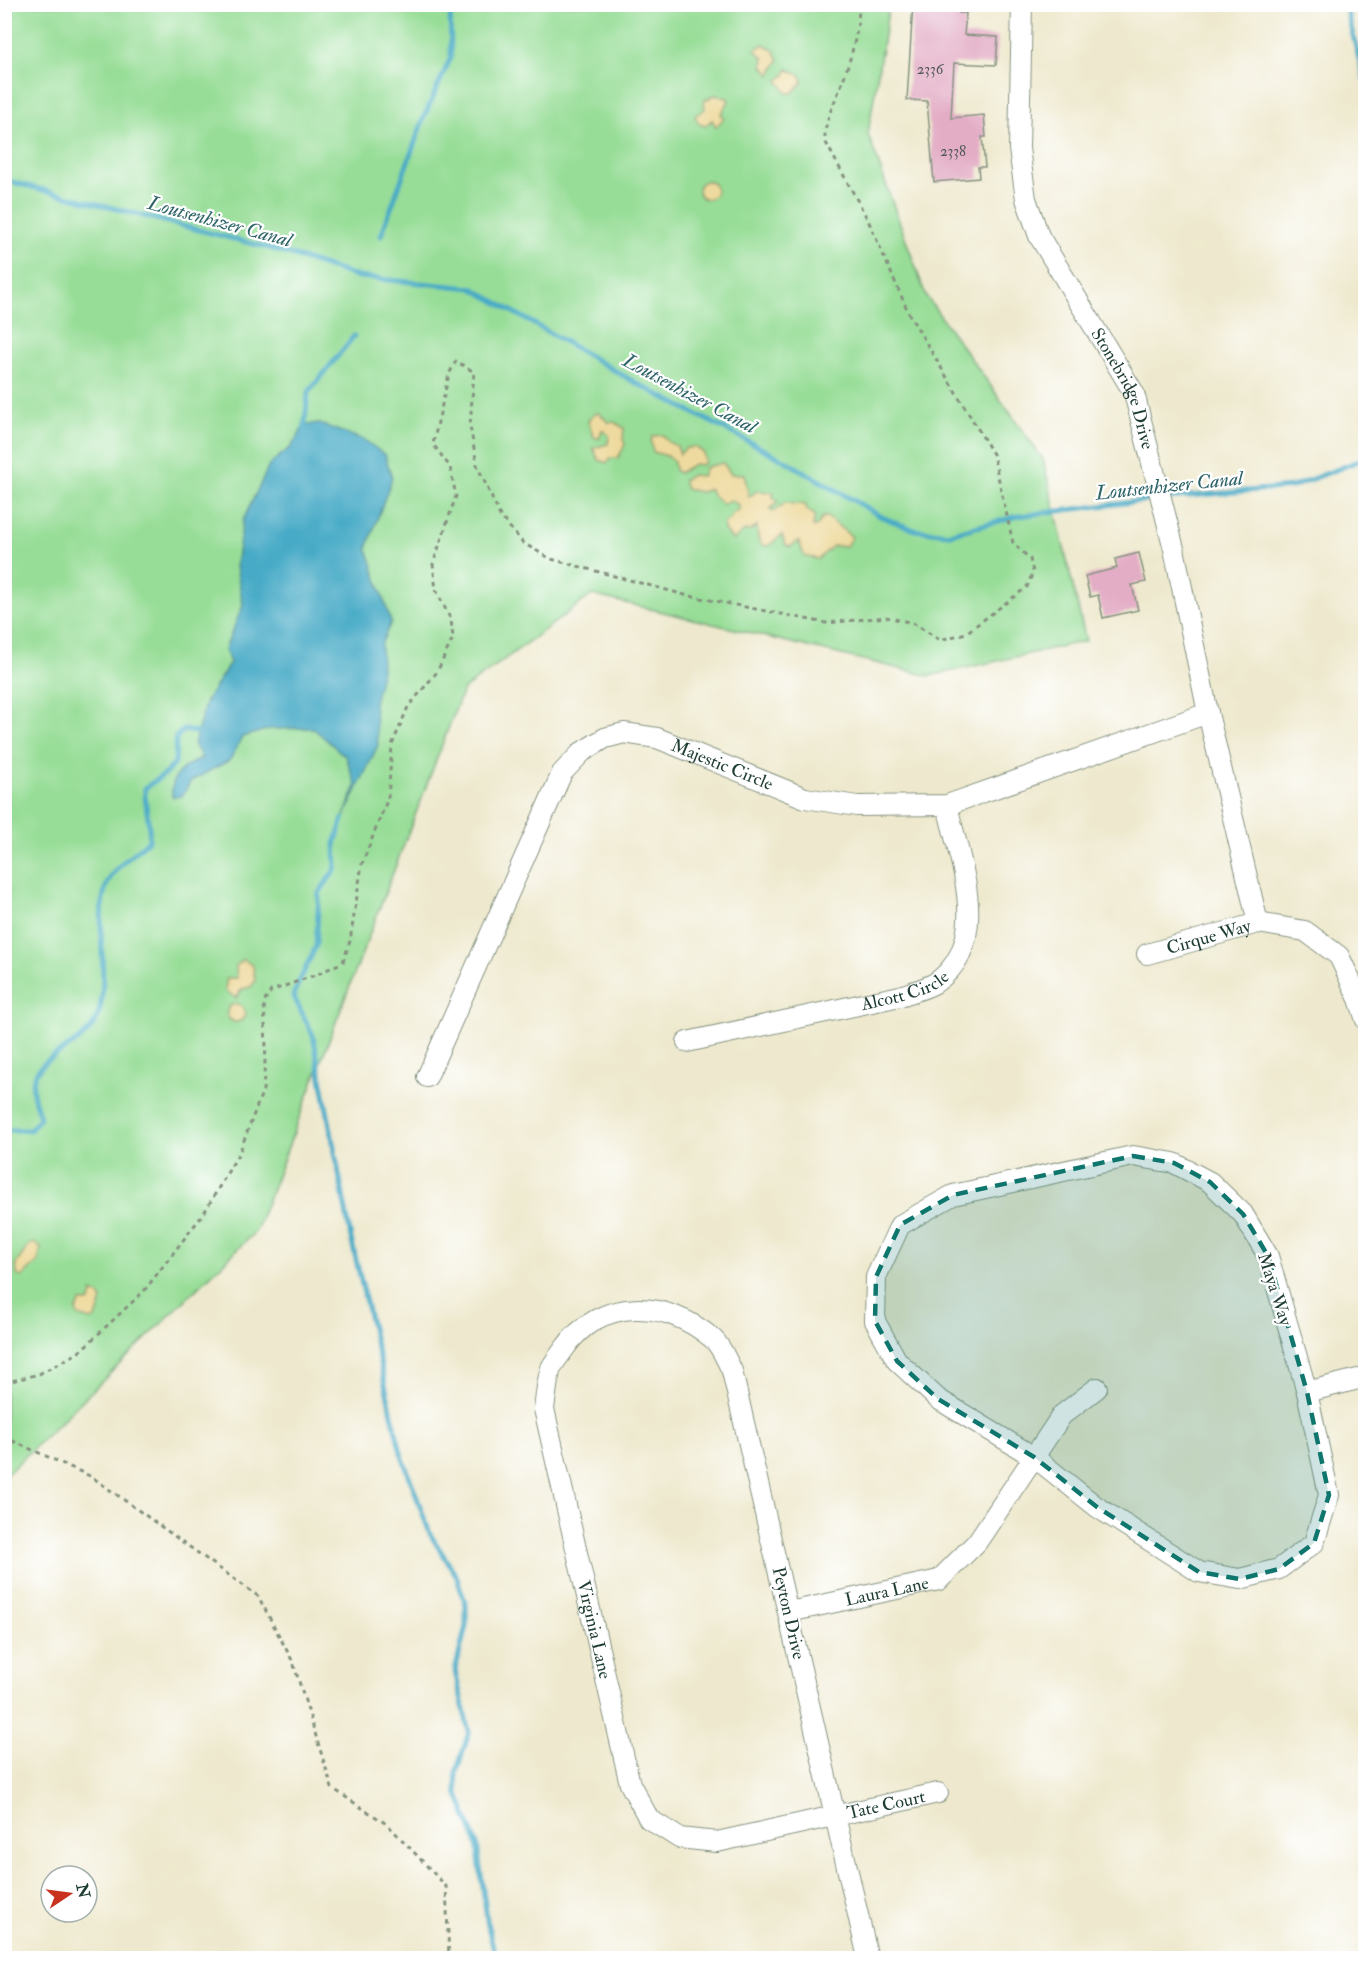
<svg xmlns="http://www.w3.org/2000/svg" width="1370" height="1963" font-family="'IM FELL Double Pica',serif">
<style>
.green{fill:#97dd97;stroke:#5b8d66;stroke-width:1.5}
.sand{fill:#eeda9e;stroke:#868c69;stroke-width:1.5}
.water{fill:#46aac6;stroke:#32747d;stroke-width:1.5}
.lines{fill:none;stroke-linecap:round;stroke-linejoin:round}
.stream{stroke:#46aac6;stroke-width:5}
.building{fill:#e3adc6}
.minor-casing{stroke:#869381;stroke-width:22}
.path{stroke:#869381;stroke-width:3;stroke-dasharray:4.5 4.5;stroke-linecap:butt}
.minor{stroke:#fff;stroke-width:20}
.marked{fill:#0f766e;fill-opacity:0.2;stroke:#0f766e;stroke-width:4.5;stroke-dasharray:12 8;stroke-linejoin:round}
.labels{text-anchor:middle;stroke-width:4.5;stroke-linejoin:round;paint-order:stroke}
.number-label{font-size:15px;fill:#505958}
.street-label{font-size:18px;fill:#1f3d34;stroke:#fff}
.water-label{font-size:20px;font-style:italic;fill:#2d6367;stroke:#fff}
</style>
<rect width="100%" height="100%" fill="#fff"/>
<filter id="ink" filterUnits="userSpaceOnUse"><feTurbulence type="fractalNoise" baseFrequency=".0167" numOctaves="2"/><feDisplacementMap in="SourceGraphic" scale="12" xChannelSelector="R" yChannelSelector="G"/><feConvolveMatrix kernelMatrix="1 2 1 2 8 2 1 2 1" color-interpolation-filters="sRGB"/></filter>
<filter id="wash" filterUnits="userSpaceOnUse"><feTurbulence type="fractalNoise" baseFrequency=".008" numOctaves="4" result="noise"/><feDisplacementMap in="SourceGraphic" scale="24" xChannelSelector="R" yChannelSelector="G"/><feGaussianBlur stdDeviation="1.35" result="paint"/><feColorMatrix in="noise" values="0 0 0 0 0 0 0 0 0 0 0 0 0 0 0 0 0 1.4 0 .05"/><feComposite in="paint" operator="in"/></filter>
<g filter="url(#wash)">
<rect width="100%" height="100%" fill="#eee9ce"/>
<!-- green -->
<path class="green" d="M5 5H889L868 134 926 296 1043 459 1086 641 930 676 592 595 463 690 256 1231 5 1476Z"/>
<!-- sand -->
<path class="sand" d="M763 44 773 49 779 60 770 75 763 66 764 58 755 50Z
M788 69 801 76 803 82 792 93H787L778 80 784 76Z
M714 95 727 98 729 101 721 114 724 118 716 127 712 120 705 126 699 124 695 116 705 109 704 101Z
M698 190a9 9 0 1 1 18 0a9 9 0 1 1-18 0Z
M599 413 608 422H614L624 428 623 439 625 445 618 458H611L607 463 599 460 593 448 608 444 609 435 602 430 599 439 594 437 588 421 594 414Z
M663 435 668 442 677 446 680 454 686 448 695 447 703 452 705 461 702 465 694 464 679 473 675 470 674 462 667 456 653 452 651 441 653 436Z
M723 463 731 474H744L749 497 757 491 773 492V497L778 502 770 509 773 512 785 503 806 505 807 510 815 515 813 527 817 526 823 517H827L852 537 846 546H833L818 559 804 556 799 541 790 547 785 544 782 535 768 546 762 545 758 538 757 526 750 531 746 530 733 540 724 530V523L731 518 732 513 739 510V505L730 500 723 504 712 495 710 489 701 492 686 489 683 480 692 475 702 476 706 467Z
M243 959 253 966 255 981 251 987 242 989 236 998 225 990 227 978H237L236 966Z
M227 1013a9 9 0 1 1 18 0a9 9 0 1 1-18 0Z
M34 1243 41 1248 38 1262 22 1277 17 1275 16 1264 29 1245Z
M92 1292 99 1295 102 1300 96 1318 90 1320 78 1316 76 1310 81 1302H90Z"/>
<!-- water -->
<path class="water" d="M317 423 364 440 385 455 392 478 367 548 391 622 381 645 382 670 374 703 378 745 343 819 356 786 346 757 313 728 270 729 242 737 230 760 191 781 182 796 172 797C170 774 184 766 202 758L194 744 206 701 230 663 225 649 243 605 236 566 243 520 270 464 291 447 304 426Z"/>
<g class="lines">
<!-- stream -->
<path class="stream" d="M1345 4 1366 86
M4 180 273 249 359 277 472 288 636 383 784 460 882 517 915 530 949 534 1018 516 1156 499
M381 236 424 117 451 57 450 4
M304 432 308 393 354 336
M1166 498 1292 487 1366 458
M343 819 335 844 336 868 319 893 316 946 293 995 313 1035 351 1238 401 1453 430 1534 456 1575 466 1605V1626L455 1671 469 1732 456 1773 457 1792 477 1844 488 1927 496 1958
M4 1130H30L40 1118C38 1110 34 1101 33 1092 28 1054 82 1052 96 1020 114 980 88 908 112 875 121 862 138 851 149 840 151 822 144 806 145 788L166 773 175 763 176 737 184 730 205 734"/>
</g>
<g id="blocks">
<!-- building -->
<path class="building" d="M913 4H960L959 13H966L964 35 998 37 996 65 954 63 951 118 984 115 986 137H982L985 167H978L979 178 934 182 927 101 907 100Z
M1139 553 1146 582 1132 585 1138 610 1103 618 1098 595 1090 597 1085 576 1117 568 1115 559Z"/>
</g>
</g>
<g filter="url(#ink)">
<use href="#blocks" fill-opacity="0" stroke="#869381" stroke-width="1.5"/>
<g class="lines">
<!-- minor casing -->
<g class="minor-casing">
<g id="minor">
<path id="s1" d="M1022 4 1019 149 1026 199 1039 236 1134 393 1174 549 1208 713 1258 923"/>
<path id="s2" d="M1147 954 1258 923 1305 931 1339 956 1359 999 1366 1020"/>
<path id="s3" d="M687 1042 900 996C911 992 925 989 935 983 994 943 959 860 947 805"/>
<path id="s4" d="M427 1077 562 773 582 752 605 738 624 733 657 738 805 798 857 806 947 805 1208 713"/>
<path d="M1133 1156 1174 1163 1210 1182 1243 1214 1268 1256 1307 1392 1329 1495 1314 1543 1279 1569 1240 1579 1199 1572 1097 1507 1034 1457 938 1399 897 1361 875 1321 876 1277 900 1225 953 1195Z"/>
<path d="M1307 1392 1366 1377"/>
<path id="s5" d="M789 1612 939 1580 977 1542 1062 1415 1097 1388"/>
<path id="s6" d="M868 1958C822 1763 778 1566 732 1371 727 1361 721 1346 713 1339 667 1299 601 1296 564 1349 560 1355 554 1362 551 1368 547 1380 546 1396 544 1409L630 1784 649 1819 679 1838 717 1842 938 1793"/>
</g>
</g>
<!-- path -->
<path class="path" d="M4 1383 39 1374 78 1353 144 1291 204 1213 240 1151 263 1090 266 1047 264 1002 271 991 318 974 343 962 350 941 362 864 388 798 392 745 408 707 437 672 453 638 451 620 436 590 433 564 456 496 450 467 433 444 449 374 456 361 474 372 470 426 477 465 500 516 523 543 551 559 685 595 826 623 886 617 913 623 940 640 966 633 1027 587 1033 572 1030 559 1013 543 993 454 910 316 868 220 825 141C824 120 835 103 842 83 851 58 859 31 859 4
M4 1437 92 1477 258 1596 293 1662 332 1788 388 1825 446 1886 449 1958"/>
<!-- minor -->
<use href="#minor" class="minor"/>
</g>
</g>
<!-- marked area -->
<path class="marked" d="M1133 1156 1174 1163 1210 1182 1243 1214 1268 1256 1307 1392 1329 1495 1314 1543 1279 1569 1240 1579 1199 1572 1097 1507 1034 1457 938 1399 897 1361 875 1321 876 1277 900 1225 953 1195Z"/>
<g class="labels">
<!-- number labels -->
<g class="number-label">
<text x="930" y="74">2336</text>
<text x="953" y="156">2338</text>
</g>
<!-- street labels -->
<g class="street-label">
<text dy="6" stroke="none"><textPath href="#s1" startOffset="410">Stonebridge Drive</textPath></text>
<text dy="6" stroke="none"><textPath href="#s4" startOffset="512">Majestic Circle</textPath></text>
<text dy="6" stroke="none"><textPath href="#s2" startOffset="64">Cirque Way</textPath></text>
<text dy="6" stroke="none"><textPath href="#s3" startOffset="224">Alcott Circle</textPath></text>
<text transform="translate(1275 1289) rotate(72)" y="6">Maya Way</text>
<text dy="6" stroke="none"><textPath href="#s5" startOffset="100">Laura Lane</textPath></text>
<text transform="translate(789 1613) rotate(77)" y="6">Peyton Drive</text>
<text dy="6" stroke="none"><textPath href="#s6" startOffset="1101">Virginia Lane</textPath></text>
<text dy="6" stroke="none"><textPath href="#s6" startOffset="1546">Tate Court</textPath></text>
</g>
<!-- water labels -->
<g class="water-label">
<text transform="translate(220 221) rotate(15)" y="7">Loutsenhizer Canal</text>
<text transform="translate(690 393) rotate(28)" y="7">Loutsenhizer Canal</text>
<text transform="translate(1169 485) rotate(-6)" y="7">Loutsenhizer Canal</text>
</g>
</g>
<!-- margin -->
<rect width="1370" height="1963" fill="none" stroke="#fff" stroke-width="24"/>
<!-- north arrow -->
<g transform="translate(69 1894) rotate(77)"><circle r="28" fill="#ffffff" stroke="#a5b1ae" stroke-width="1.5"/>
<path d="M0-4.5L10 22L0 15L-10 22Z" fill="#c8321e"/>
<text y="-9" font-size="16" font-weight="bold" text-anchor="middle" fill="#1f3d34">N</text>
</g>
</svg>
